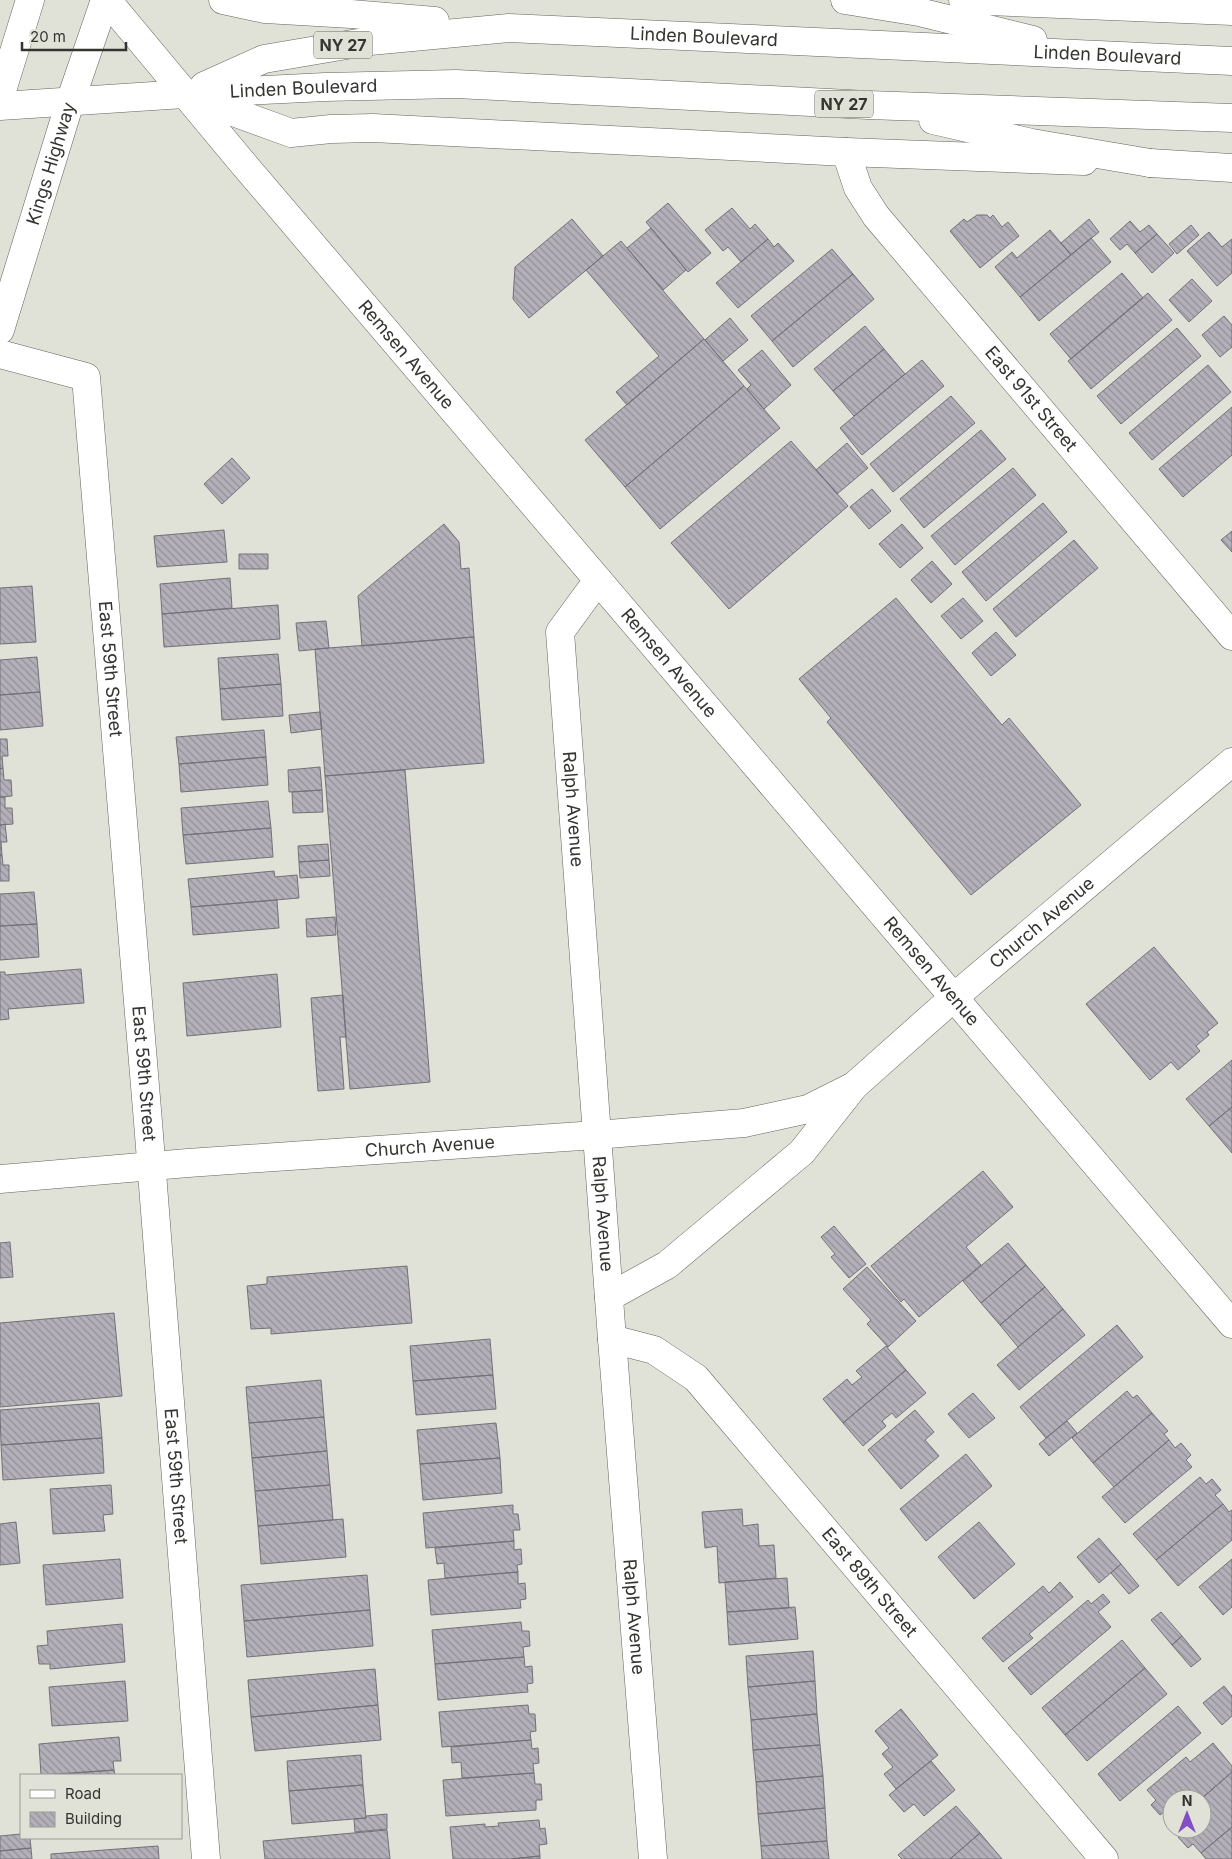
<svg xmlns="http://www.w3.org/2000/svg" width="1232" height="1859" font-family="Inter,sans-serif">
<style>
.building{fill:url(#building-back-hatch);stroke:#737078}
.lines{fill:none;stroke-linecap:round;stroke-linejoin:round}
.minor-casing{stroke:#63645c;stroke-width:29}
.major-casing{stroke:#63645c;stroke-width:29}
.highway-casing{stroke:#63645c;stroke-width:29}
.minor{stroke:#fff;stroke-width:28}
.major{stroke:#fff;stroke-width:28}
.highway{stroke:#fff;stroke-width:28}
.labels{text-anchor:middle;stroke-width:4;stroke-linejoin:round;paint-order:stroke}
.shield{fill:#e0e1d7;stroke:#686863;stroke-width:1}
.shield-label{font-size:16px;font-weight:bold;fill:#343431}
.street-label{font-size:18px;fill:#343431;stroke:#e0e1d7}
</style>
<defs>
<pattern id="building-back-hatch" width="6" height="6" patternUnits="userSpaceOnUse" patternTransform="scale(1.25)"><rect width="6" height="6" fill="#b3b0b9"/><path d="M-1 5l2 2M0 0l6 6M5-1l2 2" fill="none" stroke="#929097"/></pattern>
</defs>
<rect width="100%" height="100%" fill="#e0e1d7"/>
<!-- building -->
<path class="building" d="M668 203 711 253 688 272 646 222Z
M732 208 750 229 755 224 768 239 741 262 728 247 723 251 705 230Z
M977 215H987L990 218 993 215 1002 227 1008 222 1019 236 980 268 950 231 964 219 967 222Z
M572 219 603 256 529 318 513 299 515 267Z
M1089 219 1099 232 1071 255 1061 243Z
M1130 221 1140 232 1149 225 1157 234 1135 253 1127 244 1120 250 1110 239Z
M1191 225 1199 235 1177 254 1169 244Z
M651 228 686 270 663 290 627 248Z
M1050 230 1071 255 1020 297 995 267 1012 252 1017 258Z
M1209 232 1222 247 1232 239V273L1217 286 1187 251Z
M1157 234 1174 253 1152 273 1135 253Z
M1091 238 1111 262 1039 321 1020 297Z
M768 239 774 247 778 243 794 261 738 308 716 283Z
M621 241 704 339 627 405 616 392 659 356 586 270Z
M832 249 853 274 772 341 751 316Z
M1122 273 1143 298 1071 359 1050 334Z
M853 274 874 299 793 367 772 341Z
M1192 279 1212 301 1189 322 1169 300Z
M1148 293 1172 320 1091 389 1068 361Z
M1224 316 1232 325V347L1220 357 1202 335Z
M730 318 748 340 723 361 705 340Z
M865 326 884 349 833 391 814 369Z
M1177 328 1201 356 1121 424 1097 396Z
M704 339 744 386 625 487 585 440Z
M884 349 905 374 854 416 833 391Z
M762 350 791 385 764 409 747 389 751 385 738 370Z
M922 360 944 386 862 455 840 428Z
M1208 365 1231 392 1152 460 1129 433Z
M744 386 780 428 660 529 625 487Z
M951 396 975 423 893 492 870 464Z
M1232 407V455L1183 497 1159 469Z
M981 430 1006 459 924 528 900 499Z
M791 441 848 506 729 609 671 543Z
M847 443 868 468 837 494 816 470Z
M232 458 250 478 222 504 204 484Z
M1013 468 1036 495 955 565 931 536Z
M872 489 891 511 869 529 850 507Z
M1043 503 1067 532 986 601 962 572Z
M444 524 459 542 461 569 469 568 474 637 362 646 358 596Z
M902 524 923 548 900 568 879 544Z
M224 530 227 562 157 567 154 536Z
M1232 531V552L1221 540Z
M1074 540 1098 568 1016 637 993 609Z
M239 554H268V569H239Z
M932 561 952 584 931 603 911 580Z
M230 578 232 608 162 614 160 584Z
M32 586 36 642 0 644V588Z
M896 598 1002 725 1009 718 1081 805 971 895 827 722 831 718 799 679Z
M963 598 983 621 961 639 941 616Z
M278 605 280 639 164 647 162 614Z
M326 621 329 648 299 651 296 623Z
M996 632 1016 655 991 676 972 653Z
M474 637 484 763 325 776 315 649Z
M278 654 281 684 220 689 218 658Z
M37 657 40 692 0 695V660Z
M281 684 283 716 222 720 220 689Z
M40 692 43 726 0 730V695Z
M320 712 322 729 291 733 289 715Z
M264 730 266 757 179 764 176 737Z
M0 739H7L8 756H2L3 768 0 769Z
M266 757 268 785 181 792 179 764Z
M320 767 322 790 289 792 288 770Z
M3 768 4 780H11L12 796 0 797V769Z
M405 770 430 1082 350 1089 325 776Z
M322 790 323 812 293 813 292 792Z
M0 797H5V808H12L13 824 0 825Z
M268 801 271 828 183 835 181 808Z
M5 824 7 842H1L2 855H0V825Z
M271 828 273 857 186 864 183 835Z
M328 844 329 860 299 862 298 846Z
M0 855H2L3 865H9V881H0Z
M329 860 330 876 300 878 299 862Z
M274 871 275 877 297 875 299 898 191 907 188 879Z
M34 892 37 924 0 926V894Z
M277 900 279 928 193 935 191 907Z
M335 917 336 935 307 937 306 919Z
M37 924 39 957 0 960V926Z
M1154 947 1218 1023 1207 1032 1209 1035 1196 1046 1200 1051 1178 1070 1171 1062 1150 1080 1086 1004Z
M81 969 84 1003 8 1009 9 1019 0 1020V972H5V975Z
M277 974 281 1027 187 1036 183 983Z
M343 995 346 1037H340L344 1089 318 1091 311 998Z
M1232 1060V1107L1209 1126 1186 1099Z
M1232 1107V1153L1209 1126Z
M983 1171 1013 1207 966 1247 981 1265 919 1317 904 1299 901 1302 871 1266Z
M834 1226 866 1264 849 1278 831 1257 835 1254 821 1237Z
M10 1242 13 1277 0 1278V1243Z
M1008 1243 1026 1265 981 1303 963 1281Z
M1026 1265 1045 1287 1000 1325 981 1303Z
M407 1266 412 1323 271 1334V1328L251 1329 247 1286 267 1284V1277Z
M867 1267 916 1321 888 1347 867 1324 871 1320 843 1289Z
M1045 1287 1063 1309 1018 1347 1000 1325Z
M1063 1309 1085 1335 1019 1390 997 1365Z
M114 1313 122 1396 0 1407V1323Z
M1117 1325 1143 1357 1046 1438 1020 1407Z
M490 1339 493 1375 413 1381 410 1346Z
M886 1346 906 1370 843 1423 823 1399 847 1379 852 1385 862 1377 856 1371Z
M906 1370 926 1393 896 1418 892 1413 882 1421 886 1426 863 1446 843 1423Z
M493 1375 496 1409 416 1415 413 1381Z
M321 1380 324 1417 249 1423 246 1387Z
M1127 1391 1133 1398 1137 1395 1152 1413 1093 1463 1072 1438Z
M973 1393 995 1418 969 1438 948 1414Z
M99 1403 102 1438 1 1445 0 1410Z
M915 1410 934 1432 925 1440 939 1456 901 1489 868 1450Z
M1152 1413 1168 1431 1164 1434 1169 1440 1114 1487 1093 1463Z
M324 1417 327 1451 252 1458 249 1423Z
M1067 1421 1077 1433 1049 1456 1039 1444Z
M496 1423 500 1458 420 1464 417 1430Z
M102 1438 104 1473 3 1480 1 1445Z
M1169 1440 1175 1448 1181 1443 1191 1455 1186 1460 1192 1467 1125 1523 1102 1497Z
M327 1451 330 1485 255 1491 252 1458Z
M966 1454 992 1486 926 1541 900 1509Z
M500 1458 502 1493 423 1500 420 1464Z
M1200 1477 1206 1484 1212 1479 1221 1490 1215 1495 1223 1504 1156 1560 1133 1534Z
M111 1485 113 1514 103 1515 105 1531 53 1534 50 1489Z
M330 1485 333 1520 258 1526 255 1491Z
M1223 1504 1229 1512 1232 1510V1540L1178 1586 1156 1560Z
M513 1505V1514H518L520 1530H513L514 1541 426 1548 423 1513Z
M742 1509 743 1526 758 1524 759 1546 774 1545 776 1578 719 1583 717 1546 705 1548 702 1512Z
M343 1519 346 1557 261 1564 258 1526Z
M16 1522 20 1563 0 1565V1524Z
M979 1522 1015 1564 974 1599 938 1557Z
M1099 1538 1121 1564 1099 1583 1077 1557Z
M514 1541V1550L521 1549 522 1564 517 1565 518 1572 445 1578 444 1563 437 1564 435 1548Z
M120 1559 123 1598 46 1605 43 1565Z
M1232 1559V1607L1223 1615 1199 1587Z
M1121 1564 1139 1586 1129 1594 1111 1573Z
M518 1572V1584L525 1583 526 1599 520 1600 521 1608 431 1615 428 1580Z
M367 1575 370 1610 244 1621 241 1585Z
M787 1578 789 1608 727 1612 725 1582Z
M1060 1582 1073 1597 1029 1634 1033 1638 1003 1662 982 1638 1043 1586 1049 1593Z
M1103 1594 1110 1602 1098 1612 1111 1627 1031 1695 1008 1668 1088 1600 1091 1604Z
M795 1607 798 1639 729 1645 727 1612Z
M370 1610 373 1646 247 1657 244 1621Z
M1161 1612 1182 1636 1172 1645 1151 1620Z
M521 1622 522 1631H529L530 1646 523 1647 524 1657 435 1664 432 1630Z
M122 1624 125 1662 50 1669V1664H39L37 1646 48 1645 47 1631Z
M1182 1636 1201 1659 1191 1667 1172 1645Z
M1122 1640 1145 1668 1065 1735 1042 1708Z
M813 1651 815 1681 748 1687 746 1656Z
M524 1657 525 1667 532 1666 533 1683 527 1684 528 1692 438 1700 435 1664Z
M1145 1668 1167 1694 1087 1761 1065 1735Z
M375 1669 378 1705 251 1717 248 1680Z
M125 1681 128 1721 52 1726 49 1687Z
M815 1681 817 1714 751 1720 748 1687Z
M1224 1686 1232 1696V1716L1222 1725 1203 1703Z
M378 1705 381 1740 255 1751 251 1717Z
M528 1705 529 1714H535L536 1731 530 1732 531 1740 442 1747 439 1712Z
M1178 1706 1201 1733 1120 1801 1098 1774Z
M901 1709 938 1755 896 1789 884 1774 893 1767 882 1754 889 1748 875 1731Z
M817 1714 820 1745 753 1750 751 1720Z
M119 1737 121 1761H113L114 1770 41 1775 39 1744Z
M531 1740 532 1749 538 1748 539 1763 533 1764 534 1773 462 1778 461 1762 452 1763 451 1747Z
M1213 1743 1232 1766V1772L1201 1799H1172V1820L1165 1811 1160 1815 1151 1805 1156 1800 1147 1790 1186 1757 1190 1762Z
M820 1745 823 1776 756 1782 753 1750Z
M361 1755 363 1785 289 1791 287 1761Z
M931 1761 955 1790 924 1816 914 1804 904 1812 889 1795Z
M114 1770 115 1775H53Z
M1232 1772V1827L1201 1853 1193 1844 1188 1848 1178 1837 1183 1833 1180 1829H1202V1799H1201Z
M534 1773 535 1784H541L542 1800H536V1810L446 1816 443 1780Z
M823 1776 825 1808 758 1814 756 1782Z
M363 1785 366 1818 292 1824 289 1791Z
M956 1806 980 1833 950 1859H902L898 1855Z
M825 1808 827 1841 761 1846 758 1814Z
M387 1814V1829L355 1832 354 1819 366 1818V1816Z
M539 1820 540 1829 545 1828 547 1844 539 1845 540 1856 511 1859H453L450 1827 485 1824V1827L499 1826 498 1823Z
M1232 1827V1859H1206L1201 1853Z
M387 1830 390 1859H265L263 1841Z
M980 1833 1002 1859H950Z
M21 1834V1838H30L31 1848 0 1851V1836Z
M827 1841 829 1859H762L761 1846Z
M158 1846 159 1859H51V1854Z
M31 1848 32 1859H0V1851Z
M540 1856V1859H511Z"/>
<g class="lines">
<!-- minor casing -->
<g class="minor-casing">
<g id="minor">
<path d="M963 0 1232 11"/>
<path d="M184 94 291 133 331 129 373 128 846 152 1084 161"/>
<path id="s1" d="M846 152 858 188 876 216 1232 636"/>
<path id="s2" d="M0 330 70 102 105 0"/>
<path id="s3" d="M0 354 86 377 148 1122 206 1859"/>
<path d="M609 1297 667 1265 802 1152 854 1086"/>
<path id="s4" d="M612 1339 654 1350 696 1378 1104 1859"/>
</g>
</g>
<!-- major casing -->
<g class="major-casing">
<g id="major">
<path id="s5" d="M107 0 241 161 1232 1324"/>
<path d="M0 97 30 0"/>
<path d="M1150 163 1232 168"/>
<path id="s6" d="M598 580 560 632 612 1339 653 1859"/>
<path id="s7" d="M0 1179 188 1163 596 1135 744 1123 808 1109 854 1086 953 998 1232 762"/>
</g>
</g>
<!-- highway casing -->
<g class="highway-casing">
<g id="highway">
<path d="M223 0 265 9 351 14 435 21"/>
<path d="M845 0 919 12 1033 40"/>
<path id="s8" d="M204 86 264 59 370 41 509 28 1232 61"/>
<path id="s9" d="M0 106 184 94 325 87 456 84 868 105 1232 118"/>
<path d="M933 120 1032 143 1150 163"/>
</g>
</g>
<!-- minor -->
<use href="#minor" class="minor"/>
<!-- major -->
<use href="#major" class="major"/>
<!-- highway -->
<use href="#highway" class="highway"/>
</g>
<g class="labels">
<!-- shield labels -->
<g class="shield">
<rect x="314" y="31.5" width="58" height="27" rx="4"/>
<rect x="815" y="90.5" width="58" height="27" rx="4"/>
</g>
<g class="shield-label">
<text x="343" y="51">NY 27</text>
<text x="844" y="110">NY 27</text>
</g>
<!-- street labels -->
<g class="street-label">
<text dy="6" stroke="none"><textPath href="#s8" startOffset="508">Linden Boulevard</textPath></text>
<text dy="6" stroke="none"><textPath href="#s8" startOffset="912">Linden Boulevard</textPath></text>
<text dy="6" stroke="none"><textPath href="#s9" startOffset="304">Linden Boulevard</textPath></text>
<text dy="6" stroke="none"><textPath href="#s2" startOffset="174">Kings Highway</textPath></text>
<text dy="6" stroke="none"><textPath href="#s5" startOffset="464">Remsen Avenue</textPath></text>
<text dy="6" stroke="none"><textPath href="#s1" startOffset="311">East 91st Street</textPath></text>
<text dy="6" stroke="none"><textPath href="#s5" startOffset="869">Remsen Avenue</textPath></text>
<text dy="6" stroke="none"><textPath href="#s3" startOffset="382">East 59th Street</textPath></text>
<text dy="6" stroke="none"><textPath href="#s6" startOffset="242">Ralph Avenue</textPath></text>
<text dy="6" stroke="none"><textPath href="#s7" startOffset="1112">Church Avenue</textPath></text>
<text dy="6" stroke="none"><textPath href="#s5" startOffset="1274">Remsen Avenue</textPath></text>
<text dy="6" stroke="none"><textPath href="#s3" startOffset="788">East 59th Street</textPath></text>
<text dy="6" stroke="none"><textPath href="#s7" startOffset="431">Church Avenue</textPath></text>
<text dy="6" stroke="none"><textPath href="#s6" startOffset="648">Ralph Avenue</textPath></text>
<text dy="6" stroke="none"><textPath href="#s3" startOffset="1192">East 59th Street</textPath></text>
<text dy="6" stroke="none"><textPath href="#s4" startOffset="362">East 89th Street</textPath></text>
<text dy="6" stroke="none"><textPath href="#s6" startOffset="1052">Ralph Avenue</textPath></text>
</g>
</g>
<!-- legend -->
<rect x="20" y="1774" width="162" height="65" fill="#e0e1d7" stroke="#9b9c95"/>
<rect x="30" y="1790" width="25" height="8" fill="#ffffff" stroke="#9b9c95"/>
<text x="65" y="1799" font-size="15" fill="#343431">Road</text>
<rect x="30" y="1812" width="25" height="15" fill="url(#building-back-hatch)" stroke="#9b9c95"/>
<text x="65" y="1824" font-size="15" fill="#343431">Building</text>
<!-- north arrow -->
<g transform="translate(1187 1814)"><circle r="24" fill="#e0e1d7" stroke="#9b9c95"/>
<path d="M0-4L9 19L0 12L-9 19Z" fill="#834dc5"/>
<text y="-8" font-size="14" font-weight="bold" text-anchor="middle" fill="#343431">N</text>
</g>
<!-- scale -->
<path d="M22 42v8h104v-8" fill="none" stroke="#343431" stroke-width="2.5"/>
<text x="30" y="42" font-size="15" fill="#343431" stroke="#e0e1d7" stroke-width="4" paint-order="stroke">20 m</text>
</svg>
